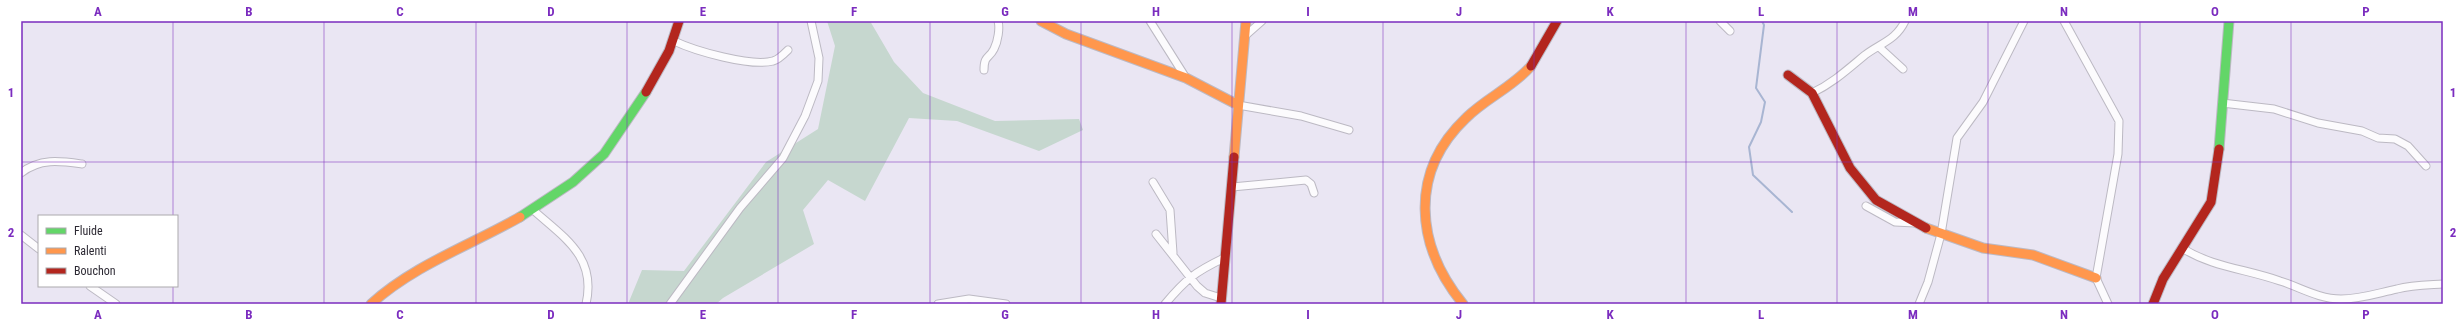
<svg xmlns="http://www.w3.org/2000/svg" width="2464" height="325" font-family="'Roboto Condensed',sans-serif">
<style>
.green{fill:#c6d7cf}
.lines{fill:none;stroke-linecap:round;stroke-linejoin:round}
.stream{stroke:#a8b5d2;stroke-width:2}
.street-casing{stroke:#bcb9c3;stroke-width:9}
.fast-casing{stroke:#bcb9c3;stroke-width:11}
.slow-casing{stroke:#bcb9c3;stroke-width:11}
.jam-casing{stroke:#bcb9c3;stroke-width:11}
.street{stroke:#fcfbfd;stroke-width:7}
.fast{stroke:#63d668;stroke-width:9}
.slow{stroke:#ff974d;stroke-width:9}
.jam{stroke:#b3261e;stroke-width:9}
.grid{fill:none;stroke:#7b2cbf;stroke-width:1;stroke-opacity:0.55}
.neatline{fill:none;stroke:#7b2cbf;stroke-width:1.5}
.grid-label{font-size:13px;text-anchor:middle;font-weight:bold;fill:#7b2cbf}
</style>
<rect width="100%" height="100%" fill="#eae6f3"/>
<!-- green -->
<path class="green" d="M827 21H870L894 62 923 93 995 121 1079 119 1083 130 1039 151 957 121 909 118 865 201 828 180 803 210 814 244 723 298 716 304H628L642 270 684 271 766 162 818 129 835 46Z"/>
<g class="lines">
<!-- stream -->
<path class="stream" d="M1762 21 1764 25 1756 88 1765 102 1761 122 1749 147 1753 175 1792 212"/>
<!-- street casing -->
<g class="street-casing">
<path id="street" d="M1150 21 1186 78
M1720 21 1730 31
M2064 21 2119 121 2118 154 2096 278 2108 304
M1245 36 1262 21
M674 41C695 51 751 67 773 61 778 60 784 54 788 50
M1879 47 1903 69
M984 70C984 55 989 59 994 49 998 41 1000 28 998 21
M1812 93C1833 83 1848 69 1865 55 1881 43 1896 40 1905 21
M2222 103 2274 109 2318 123 2362 131 2378 138 2395 139 2408 146 2426 166
M1238 105 1301 116 1349 130
M21 173C40 158 60 161 82 164
M1153 182 1170 210 1173 253
M1232 187 1306 180 1311 184 1314 193
M1866 206 1895 222 1915 223
M532 209C563 237 597 256 586 304
M1156 234 1197 286 1205 293 1221 298
M21 235 39 249
M2182 248C2212 267 2246 269 2280 281 2300 287 2318 299 2341 299 2361 299 2378 293 2397 289 2412 285 2428 285 2443 284
M90 286 116 304
M670 304 740 208 783 158 805 116 818 81 819 58 811 21
M938 304 969 299 1006 304
M1165 304C1186 279 1195 272 1224 258
M1919 304 1928 282 1941 234 1957 138 1983 102 2024 21"/>
</g>
<!-- fast casing -->
<g class="fast-casing">
<path id="fast" d="M2219 149 2229 21
M520 217 573 182 604 154 646 92"/>
</g>
<!-- slow casing -->
<g class="slow-casing">
<path id="slow" d="M1041 21 1066 34 1186 78 1238 105
M1234 157 1246 21
M1926 228 1983 248 2033 255 2096 278
M371 304C414 265 471 245 520 217
M1463 304C1415 245 1409 172 1466 118 1486 98 1513 87 1531 66"/>
</g>
<!-- jam casing -->
<g class="jam-casing">
<path id="jam" d="M1531 66 1557 21
M1788 75 1812 93 1850 168 1876 200 1926 228
M646 92 669 51 679 21
M1221 304 1234 157
M2153 304 2163 279 2211 202 2219 149"/>
</g>
<!-- street -->
<use href="#street" class="street"/>
<!-- fast -->
<use href="#fast" class="fast"/>
<!-- slow -->
<use href="#slow" class="slow"/>
<!-- jam -->
<use href="#jam" class="jam"/>
</g>
<!-- grid -->
<path class="grid" d="M173 21V216M324 21V304M476 21V304M627 21V304M778 21V304M930 21V304M1081 21V304M1232 21V304M1383 21V304M1534 21V304M1686 21V304M1837 21V304M1988 21V304M2140 21V304M2291 21V304M21 162H2443M173 286V304"/>
<!-- border -->
<rect width="2464" height="325" fill="none" stroke="#ffffff" stroke-width="44"/>
<!-- legend -->
<rect x="38" y="215" width="140" height="72" fill="#ffffff" stroke="#aba9ad"/>
<rect x="46" y="228" width="20" height="6" fill="#63d668" stroke="#aba9ad"/>
<text x="74" y="235" font-size="12" fill="#2c2933">Fluide</text>
<rect x="46" y="248" width="20" height="6" fill="#ff974d" stroke="#aba9ad"/>
<text x="74" y="255" font-size="12" fill="#2c2933">Ralenti</text>
<rect x="46" y="268" width="20" height="6" fill="#b3261e" stroke="#aba9ad"/>
<text x="74" y="275" font-size="12" fill="#2c2933">Bouchon</text>
<rect x="22" y="22" width="2420" height="281" class="neatline"/>
<g class="grid-label">
<text x="98" y="16">A</text>
<text x="249" y="16">B</text>
<text x="400" y="16">C</text>
<text x="551" y="16">D</text>
<text x="703" y="16">E</text>
<text x="854" y="16">F</text>
<text x="1005" y="16">G</text>
<text x="1156" y="16">H</text>
<text x="1308" y="16">I</text>
<text x="1459" y="16">J</text>
<text x="1610" y="16">K</text>
<text x="1761" y="16">L</text>
<text x="1913" y="16">M</text>
<text x="2064" y="16">N</text>
<text x="2215" y="16">O</text>
<text x="2366" y="16">P</text>
<text x="11" y="97">1</text>
<text x="2453" y="97">1</text>
<text x="11" y="237">2</text>
<text x="2453" y="237">2</text>
<text x="98" y="319">A</text>
<text x="249" y="319">B</text>
<text x="400" y="319">C</text>
<text x="551" y="319">D</text>
<text x="703" y="319">E</text>
<text x="854" y="319">F</text>
<text x="1005" y="319">G</text>
<text x="1156" y="319">H</text>
<text x="1308" y="319">I</text>
<text x="1459" y="319">J</text>
<text x="1610" y="319">K</text>
<text x="1761" y="319">L</text>
<text x="1913" y="319">M</text>
<text x="2064" y="319">N</text>
<text x="2215" y="319">O</text>
<text x="2366" y="319">P</text>
</g>
</svg>
